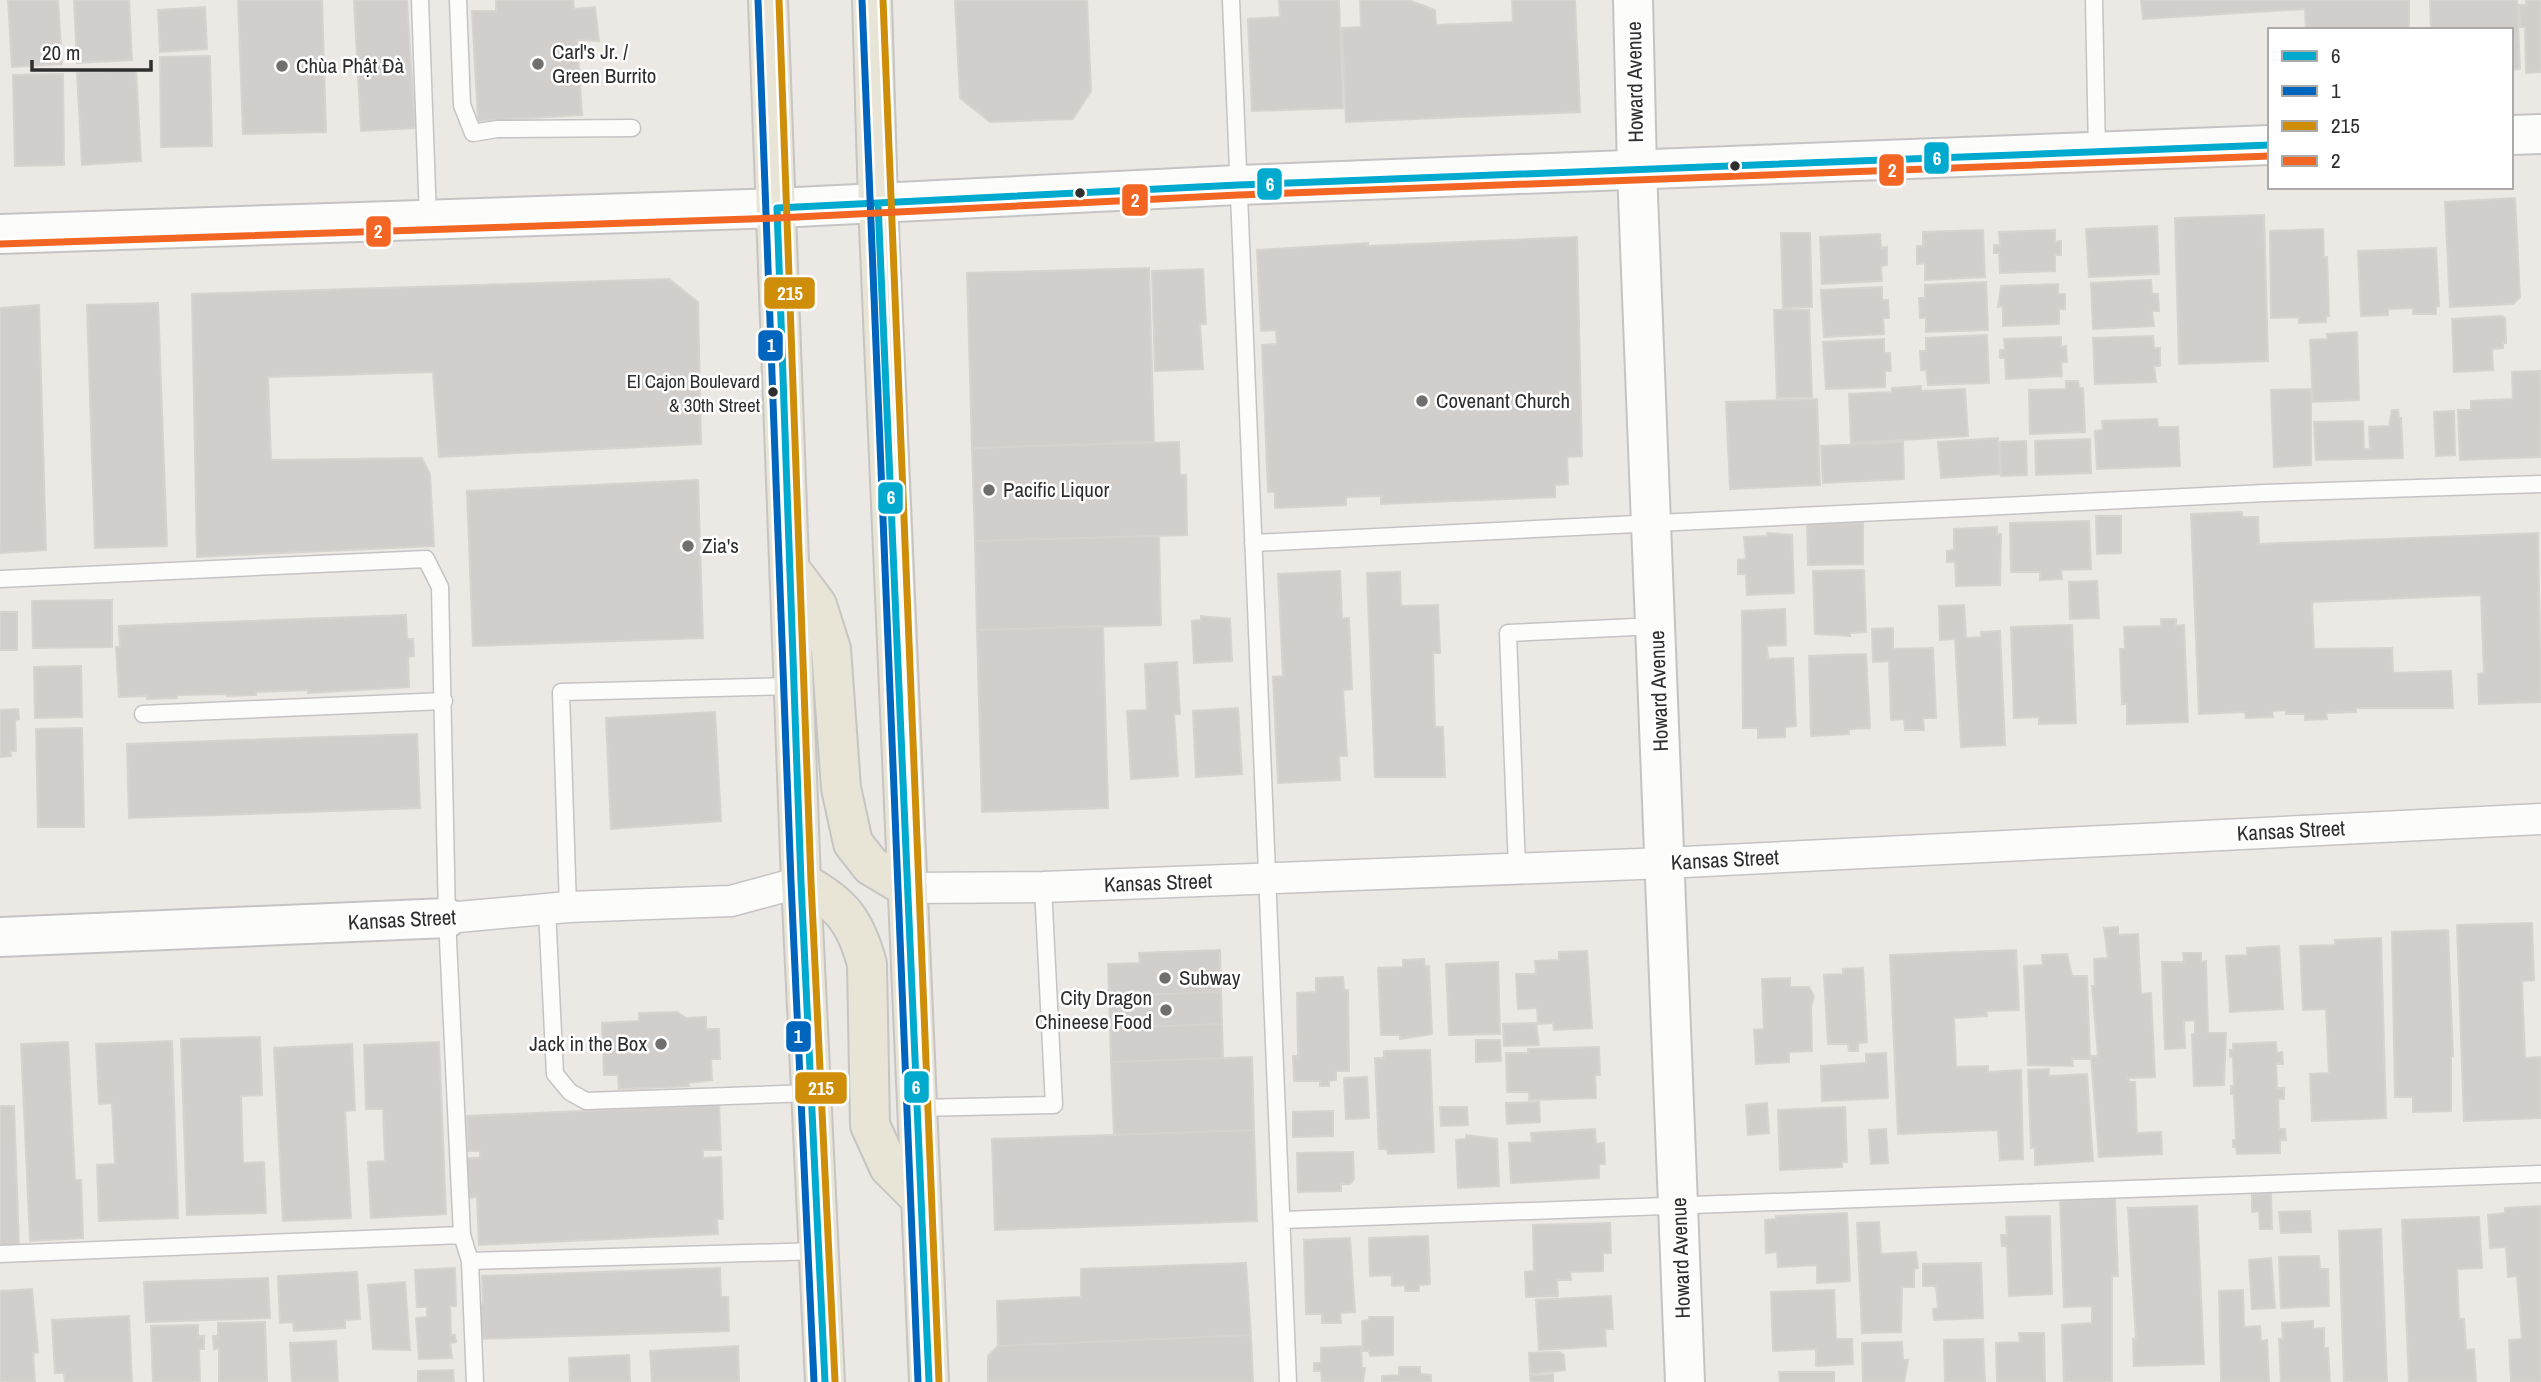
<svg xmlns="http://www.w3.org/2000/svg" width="2541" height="1382" font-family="'Archivo Narrow',sans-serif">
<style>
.building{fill:#d1cecb;stroke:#d7d4d0;stroke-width:2}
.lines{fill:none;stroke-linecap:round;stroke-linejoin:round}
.service-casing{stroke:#c5c4c5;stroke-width:19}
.minor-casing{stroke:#c5c4c5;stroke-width:33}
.tertiary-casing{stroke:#c5c4c5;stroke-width:42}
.secondary-casing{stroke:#c5c4c5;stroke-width:42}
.primary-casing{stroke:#c6c5c4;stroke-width:42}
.service{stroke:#fcfcfb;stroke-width:16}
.minor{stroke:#fcfcfb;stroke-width:30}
.tertiary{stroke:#fcfcfb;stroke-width:38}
.secondary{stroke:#fcfcfb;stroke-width:38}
.primary{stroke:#e8e4d6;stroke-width:38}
.bus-1-casing{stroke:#fff;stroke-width:12}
.bus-2-casing{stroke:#fff;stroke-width:12}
.bus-3-casing{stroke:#fff;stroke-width:12}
.bus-4-casing{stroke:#fff;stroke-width:12}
.bus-1{stroke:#00a9ce;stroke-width:7}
.bus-2{stroke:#0065bd;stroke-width:7}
.bus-3{stroke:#cf8e09;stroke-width:7}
.bus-4{stroke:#f26522;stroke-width:7}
.poi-dot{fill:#706f6e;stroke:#fff;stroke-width:2.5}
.bus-dot{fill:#2e2e2e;stroke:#fff;stroke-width:2.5}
.labels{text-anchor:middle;stroke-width:5;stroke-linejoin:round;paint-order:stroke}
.bus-label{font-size:19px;fill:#2e2e2e;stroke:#fff;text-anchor:end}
.poi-label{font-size:21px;fill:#2e2e2e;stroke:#fff;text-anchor:start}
.street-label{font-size:21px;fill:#2e2e2e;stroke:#fff}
.line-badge{stroke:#fff;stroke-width:2.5}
.badge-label{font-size:19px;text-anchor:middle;font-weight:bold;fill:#fff}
</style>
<rect width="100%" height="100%" fill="#ece8e4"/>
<!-- building -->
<path class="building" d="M8 0H58L62 64 12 67Z
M74 0H129L132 60 77 63Z
M238 0H322L326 132 243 134Z
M354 0H407L415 128 361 131Z
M496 0H573L574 9 595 7 599 41 577 40 582 115 478 121 472 11H496Z
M955 0H1087L1091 91 1073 119 990 122 960 98Z
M1279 0H1339L1343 108 1252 111 1248 19 1280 17Z
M1360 0H1408L1435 10 1436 25 1513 22 1512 0H1575L1580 112 1346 122 1342 28 1361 27Z
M2141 0H2409V30H2306L2305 9 2143 19Z
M2430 0H2517L2520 69 2511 70V30H2431Z
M2526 0H2541V72L2526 73 2525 27H2520L2519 5H2527Z
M205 7 207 49 160 52 158 10Z
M210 56 212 146 161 147 160 57Z
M136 70 141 161 82 165 77 73Z
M63 74 64 165 15 166 13 75Z
M2515 198 2520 297 2513 304 2450 307 2445 202Z
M2264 215 2268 361 2179 364 2175 218Z
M2157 226 2159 274 2089 277 2086 229Z
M2323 229 2324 257H2327L2329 316H2326V322L2299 323V317L2271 318 2270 231Z
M1983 230 1985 277 1925 280V263L1917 264V246H1923V232Z
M2055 230V242L2061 241V255H2055V271L2000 273 1999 253H1994V245H2000L1999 232Z
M1781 233H1810L1812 307 1783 308Z
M1880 234 1881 248 1887 247V265L1881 266 1882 281 1822 284 1820 237Z
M1577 237 1582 456 1567 457 1568 484 1555 485V497L1381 504V496L1346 497V505L1275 508V492H1268L1262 345 1277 344 1276 330 1261 331 1257 250 1368 243V246Z
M2436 248 2439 306H2436V314H2413V308L2388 309V315L2361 316 2358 251Z
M1149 268 1154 442 972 448 967 273Z
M1203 269 1206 324H1200L1203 369 1155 371 1152 271Z
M669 279 698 302 701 444 439 457 433 372 268 377 271 460 422 458 430 474 434 546 197 557 192 294Z
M2151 280 2152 294H2158L2159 311H2152L2154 326 2093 329 2091 283Z
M1986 282 1988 330 1926 332V317L1920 318 1919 298H1925V285Z
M2058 284V294H2065V309H2059V324L2003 326V306L1998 307 2001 286Z
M1882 287V300H1888L1889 318H1883L1884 334 1824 337 1821 290Z
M158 303 167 546 95 548 87 305Z
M39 305 46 550 0 553V308Z
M1774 310H1809L1812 397 1777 398Z
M2502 316 2505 318 2506 343H2503V348L2492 349 2493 370 2454 372 2452 319Z
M2357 332 2359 400 2313 402 2310 340 2327 339V334Z
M1987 335 1989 383 1928 385 1926 370H1921L1920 351H1926V338Z
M2153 336 2154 348H2160V366H2154L2156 382 2095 384 2093 338Z
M2061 337V347L2066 346 2067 362H2061L2062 376 2006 379 2005 358H2000V350H2005L2004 339Z
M1884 339V353H1890L1891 371H1885V387L1826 389 1823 342Z
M2540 371 2541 457 2460 460 2458 410H2471V401L2513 399 2512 372Z
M2066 381H2078L2079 388H2083L2085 432 2030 434 2029 390 2066 389Z
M1921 386V391L1965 389 1968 436 1851 443 1849 394 1892 392V388Z
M2311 389V465L2274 467 2271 390Z
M1817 399 1820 485 1730 489 1726 402Z
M2392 410H2398L2399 418H2401L2403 458 2316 460 2314 422 2363 421 2364 449H2370L2369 427 2389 426Z
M2454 411 2455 455 2436 456 2434 412Z
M2157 419 2158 427H2178L2180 466 2097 469 2095 431 2103 430 2102 421Z
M1998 438 2000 474 1941 478 1938 442Z
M2090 439 2091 473 2036 475 2035 441Z
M2026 441 2027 475 2001 476 2000 442Z
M1179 442 1180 475H1186L1187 535 975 541 972 448Z
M1903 442 1904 479 1823 483 1821 446Z
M698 480 703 638 473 646 467 491Z
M2242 512V517H2258L2259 544 2538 533 2541 702 2479 704 2478 674 2484 673 2481 595 2312 602 2314 649 2392 648 2393 673 2451 671 2453 708H2356V712L2326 713 2327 719 2305 720V714H2286V710L2272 711 2273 717 2246 718 2245 712 2199 714 2191 514Z
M2096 516H2121V553L2097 554Z
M2089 521 2091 569 2061 570 2062 579 2040 580V572H2011L2010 523Z
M1863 523V564L1808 565 1807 524Z
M1997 527V534H2001L2000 585 1956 586 1955 562H1947V551L1954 550V529Z
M1767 533 1792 535 1794 593 1747 595 1746 574H1738V560L1746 559 1744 537 1767 536Z
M1159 536 1161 625 977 630 975 541Z
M1864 570 1866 632 1850 633V636L1815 634 1813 571Z
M1340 571 1342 619 1349 618 1352 689 1343 690 1347 756H1339L1340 780 1278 783 1273 677 1283 676 1278 574Z
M1400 572 1401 606 1438 605 1440 653H1433L1435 727H1443L1445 777H1375L1367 573Z
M2097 581 2099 618 2070 619 2069 582Z
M112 600V647L33 648 32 601Z
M1964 605 1966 638 1981 637V632L2000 631 2005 745 1961 747 1955 639 1940 640 1939 606Z
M1785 609 1786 645 1767 646 1768 659 1793 658 1796 726 1785 727V737L1758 738V728H1743L1742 611Z
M0 612H17V650H0Z
M406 615 407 639H413L414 656 408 657 409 687 308 693V690L256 692V695L227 696V694L177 695V698L147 699V696L119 697 116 647H120L119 626Z
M1201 616 1230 619 1232 661 1194 663 1192 621 1201 620Z
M2161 619H2176V626L2184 625 2188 722 2127 724V704H2122L2120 649H2125L2124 627 2161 626Z
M2072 625 2076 723 2039 724V717L2014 718 2011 627Z
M1103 626 1108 808 982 812 977 630Z
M1893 628V649L1933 648 1936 718H1923L1924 730H1905L1904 719 1891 720 1889 661 1873 662 1872 629Z
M1866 654 1870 728 1849 729V734L1811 736 1809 656Z
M1177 662 1180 714H1174L1178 776 1131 779 1127 711 1147 710 1145 664Z
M81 666 82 717 35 718 34 667Z
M1238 708 1242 774 1196 777 1193 711Z
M18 709 19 719 15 720 16 751H10L11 756 0 757V710Z
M715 712 721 821 611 829 606 718Z
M82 728 84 827H38L36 729Z
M417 734 420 808 129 818 127 744Z
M2532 923 2534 980 2522 981 2525 1058 2541 1057V1118L2464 1121 2457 925Z
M2118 927V935L2138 934 2141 994 2151 993 2155 1077 2128 1078 2129 1082H2135L2137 1133 2161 1132 2162 1154 2099 1157 2091 1056H2098L2092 986H2095L2094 959 2108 958 2104 928Z
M2448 930 2453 1056 2451 1057V1111L2413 1112V1097H2395L2392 932Z
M2381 938 2386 1118 2312 1121 2310 1074 2329 1073 2326 1009 2303 1010 2300 946 2335 945V940Z
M2279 946 2283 1009 2230 1012 2226 956 2247 955V948Z
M1220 950 1221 992 1109 996 1108 964 1140 963 1139 953Z
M2016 950 2019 1010 1986 1011 1987 1016 1954 1018 1956 1067 1988 1066V1072L2021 1070 2023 1159 2000 1160 1998 1130 1898 1134 1890 955Z
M1587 951 1592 1028 1554 1030 1553 1023 1538 1024 1537 1008 1518 1009 1516 974H1536L1535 961 1559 960V952Z
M2183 953H2201V962L2206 961 2208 1033H2226L2224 1085 2194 1086 2192 1034H2195V1020L2184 1021 2185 1048 2165 1049 2162 962H2184Z
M2067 954 2072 976H2087L2090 1059H2072L2073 1066 2028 1065 2024 966 2043 965 2042 955Z
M1424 959 1425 967 1429 966 1432 1034 1400 1039V1035H1381L1378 968 1403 967V960Z
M1498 962 1500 1034 1449 1035 1446 964Z
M1863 968 1867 1042 1858 1043V1051H1849L1848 1044H1828L1824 975 1843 974V969Z
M1343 977 1344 990H1348L1349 1071H1336V1080L1329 1081V1086H1320V1081H1294L1293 1056H1298L1297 993 1316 992V978Z
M1790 978V987H1809L1814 996 1811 1006 1812 1051 1789 1052V1062L1756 1064 1754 1030 1764 1029 1762 979Z
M1221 992 1222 1024 1110 1028 1109 996Z
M677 1012 686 1018 706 1017V1029H719L720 1059H711L712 1080 688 1083 689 1086 619 1089 618 1075H604L602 1023 639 1021V1013Z
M1536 1023 1539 1045 1504 1046 1503 1024Z
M1222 1024 1223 1058 1111 1062 1110 1028Z
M260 1037 262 1095 241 1096 243 1163 264 1162 266 1213 187 1215 181 1039Z
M1476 1040H1500L1501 1061 1476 1062Z
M172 1041 178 1218 99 1221 97 1165 115 1164 112 1103 99 1104 96 1044Z
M68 1042 75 1180H81L83 1238 30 1241 21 1044Z
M439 1042 446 1214 371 1218 368 1162 385 1161 383 1109H366L364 1045Z
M2276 1042 2277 1053 2282 1052 2283 1064H2276L2277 1088H2284V1099H2278L2279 1129H2285L2286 1140H2280V1153L2237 1154 2236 1147H2233V1140H2236L2234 1094H2231V1086H2234L2233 1057H2230V1050H2233V1044Z
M352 1044 355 1110 345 1111 351 1218 283 1221 274 1048Z
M1599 1047 1600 1075H1595L1596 1098 1529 1100V1092H1507L1506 1053H1528V1049Z
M1430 1050 1434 1152 1388 1154 1387 1149H1379L1375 1058H1384V1051Z
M1886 1053 1888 1098 1822 1101 1821 1066 1866 1063V1054Z
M1252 1057 1254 1130 1114 1135 1111 1062Z
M2049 1069V1076L2087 1074 2093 1161 2035 1165V1147L2031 1148 2028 1070Z
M1367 1077 1369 1118 1346 1119 1344 1078Z
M1539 1102 1540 1122 1507 1124 1506 1103Z
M1767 1103 1769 1133 1748 1135 1746 1105Z
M719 1105 721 1150H703V1158L721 1157 723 1219H717L718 1234 479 1245 477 1197 468 1198 467 1158H480V1151H468L467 1116Z
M0 1106H14L19 1247 0 1248Z
M1440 1107H1467L1468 1125 1441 1126Z
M1845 1107 1847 1162H1842V1167L1780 1170 1778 1110Z
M1333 1111V1136L1293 1137V1112Z
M1595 1129 1596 1144 1604 1143 1605 1164H1599V1178L1511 1183 1509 1143 1532 1142 1531 1133Z
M1886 1129 1888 1163 1871 1164 1869 1130Z
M1254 1130 1257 1221 995 1230 992 1139Z
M1466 1135 1497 1139 1499 1186 1458 1188 1456 1140 1466 1139Z
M1353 1152 1354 1179 1350 1184H1341V1191L1298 1192 1297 1153Z
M2252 1194H2271L2272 1229H2260L2259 1211 2252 1212Z
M2115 1198 2118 1276H2112V1382H2064L2062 1325 2092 1323V1306L2064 1307 2060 1201Z
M2197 1206 2204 1364 2134 1366 2133 1339H2136L2128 1208Z
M2541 1206V1382H2511L2509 1340 2522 1339 2517 1276 2508 1277 2506 1247 2490 1248 2488 1215 2505 1213V1208Z
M2310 1211 2311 1232 2281 1233 2279 1212Z
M1847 1213 1850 1281 1817 1283V1265L1778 1267 1777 1252 1766 1253 1765 1220 1776 1219V1216Z
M2050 1216 2052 1294 2009 1296 2007 1246H2002L2001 1235H2007L2006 1217Z
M2479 1217 2482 1268 2457 1269 2459 1319H2464L2466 1350 2474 1349 2476 1382H2409L2402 1220Z
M1879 1222 1881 1254 1916 1252 1918 1268 1914 1269V1287H1902L1901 1332 1862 1333 1857 1223Z
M1610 1223 1611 1253H1603V1271L1570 1272 1571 1280H1557L1558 1296 1526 1297 1525 1272 1534 1271 1533 1225Z
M2381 1229 2387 1382H2344L2339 1231Z
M1428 1236 1430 1284 1419 1285V1291H1405V1285L1392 1286V1275L1370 1276 1369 1238Z
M1350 1238 1355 1312 1340 1313 1341 1323H1322V1314H1306L1304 1240Z
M2319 1256 2320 1269H2328L2329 1306 2281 1308 2279 1257Z
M2271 1258 2275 1308 2252 1309 2249 1260Z
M1246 1263 1251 1335 998 1346 997 1301 1081 1297V1269Z
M1981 1263 1983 1318 1934 1320 1933 1309 1938 1308 1936 1286H1923V1264Z
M455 1268 456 1306H450L451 1335H455L456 1342 450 1343 452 1358 419 1359 416 1318 427 1317V1307H417L415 1270Z
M720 1268 721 1297H728L729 1331 475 1339 474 1304H483L482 1276Z
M357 1272 360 1319 345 1320V1328L294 1331 293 1322 280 1323 278 1276Z
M268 1278 270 1318 146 1322 144 1282Z
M405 1282 410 1350 373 1349 368 1285Z
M32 1289 38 1352 33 1353 35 1382H0V1291Z
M1834 1290 1836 1339H1852L1853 1364 1816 1366V1349L1773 1351 1771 1292Z
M2243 1290 2244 1327 2260 1326 2261 1341 2267 1340 2269 1382H2221L2219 1291Z
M1611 1296 1613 1329H1605L1606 1346 1539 1350 1536 1300Z
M129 1316 132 1382H65L64 1373H55L52 1320Z
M1369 1317H1393V1355L1370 1356 1369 1351H1363L1362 1321 1369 1320Z
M2313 1321V1329L2324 1328V1348H2328L2330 1382H2281L2279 1339H2283L2282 1323Z
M265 1322 267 1382H219V1348L214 1349 213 1336H218V1323Z
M198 1325V1336H204V1349H199L200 1382H153L151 1326Z
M2019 1333H2044L2045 1382H1997L1996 1343 2020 1342Z
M1251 1335 1253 1382H988V1356L998 1346Z
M1983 1339 1985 1382H1945L1944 1340Z
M336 1341 338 1382H292L290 1343Z
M1902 1342 1903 1360H1908L1904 1382H1863L1862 1343Z
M738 1346 739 1382H652L650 1351Z
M1361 1346 1362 1368H1365L1363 1382H1322L1321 1371H1314V1363H1321V1348Z
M1559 1352 1564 1355 1565 1370 1530 1374 1529 1353Z
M629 1355 630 1382H570L569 1358Z
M1399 1367H1420V1374L1431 1375V1382H1382V1376L1399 1375Z
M453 1370 454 1382H418V1371Z
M1779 1372H1834V1382H1780Z
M1553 1374V1382H1531L1530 1376Z"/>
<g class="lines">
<!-- service casing -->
<g class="service-casing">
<path id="service" d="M420 0 428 218
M458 0 462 105 473 133 497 129 632 128
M1231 0 1288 1382
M2094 0 2097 152
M1253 543 2265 493 2541 484
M0 579 426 559 440 587 447 918 462 1235 470 1261 475 1382
M143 714 444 701
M1517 869 1508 633 1656 626
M568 907 561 692 795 686
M547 910 555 1074 570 1092 586 1101 811 1093
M917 1108 1054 1105 1043 887
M1283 1220 2541 1174
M0 1254 462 1235
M470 1261 819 1251"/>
</g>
<!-- minor casing -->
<g class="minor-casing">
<path id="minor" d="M908 888 1043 887 1665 863 2541 819
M447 918 568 907 731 901 801 882"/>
</g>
<!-- tertiary casing -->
<g class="tertiary-casing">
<path id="tertiary" d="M1633 0 1637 170 1685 1382
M0 937 447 918"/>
</g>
<!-- secondary casing -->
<g class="secondary-casing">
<path id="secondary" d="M2511 135 2541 134
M0 234 777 208 1238 185 2270 145"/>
</g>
<!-- primary casing -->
<g class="primary-casing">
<path id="primary" d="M768 0 801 882 825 1382
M872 0 878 203 929 1382
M790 569 817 605 831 649 841 788 853 843 871 866 908 888
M801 882C841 903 855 920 867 964L870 1125 889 1167 921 1199"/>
</g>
<!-- service -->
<use href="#service" class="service"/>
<!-- minor -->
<use href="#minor" class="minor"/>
<!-- tertiary -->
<use href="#tertiary" class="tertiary"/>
<!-- secondary -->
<use href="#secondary" class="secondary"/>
<!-- primary -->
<use href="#primary" class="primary"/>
<!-- bus-1 casing -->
<g class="bus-1-casing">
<path id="bus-1" d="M878 203 929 1382
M825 1382 801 882 777 208 1238 185 2270 145"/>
</g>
<!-- bus-2 casing -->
<g class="bus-2-casing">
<path id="bus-2" d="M758 0 791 882 814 1382
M862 0 918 1382"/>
</g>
<!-- bus-3 casing -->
<g class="bus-3-casing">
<path id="bus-3" d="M779 0 811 882 835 1381
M883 0 939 1382"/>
</g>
<!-- bus-4 casing -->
<g class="bus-4-casing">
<path id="bus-4" d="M0 244 777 218 1238 195 2270 156"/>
</g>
<!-- bus-1 -->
<use href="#bus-1" class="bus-1"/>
<!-- bus-2 -->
<use href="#bus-2" class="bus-2"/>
<!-- bus-3 -->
<use href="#bus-3" class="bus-3"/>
<!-- bus-4 -->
<use href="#bus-4" class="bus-4"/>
</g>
<!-- markers -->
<g class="poi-dot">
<circle cx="538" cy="64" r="7"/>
<circle cx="282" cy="66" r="7"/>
<circle cx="1422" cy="401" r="7"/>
<circle cx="989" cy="490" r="7"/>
<circle cx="688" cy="546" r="7"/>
<circle cx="1165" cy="978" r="7"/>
<circle cx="1166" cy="1010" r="7"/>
<circle cx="661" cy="1044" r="7"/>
</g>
<g class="bus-dot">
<circle cx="1735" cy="166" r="6"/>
<circle cx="1080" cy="193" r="6"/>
<circle cx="773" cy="392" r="6"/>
</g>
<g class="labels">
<!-- bus labels -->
<g class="bus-label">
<text x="760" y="388">El Cajon Boulevard<tspan x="760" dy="24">&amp; 30th Street</tspan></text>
</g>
<!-- poi labels -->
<g class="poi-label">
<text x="552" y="59">Carl's Jr. /<tspan x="552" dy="24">Green Burrito</tspan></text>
<text x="296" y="73">Chùa Phật Đà</text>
<text x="1436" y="408">Covenant Church</text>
<text x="1003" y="497">Pacific Liquor</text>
<text x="702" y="553">Zia's</text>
<text x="1179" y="985">Subway</text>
<text x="1152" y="1005" text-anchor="end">City Dragon<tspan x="1152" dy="24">Chineese Food</tspan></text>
<text x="647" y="1051" text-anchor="end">Jack in the Box</text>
</g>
<!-- street labels -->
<g class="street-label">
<text transform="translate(1635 82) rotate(-91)" y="7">Howard Avenue</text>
<text transform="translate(1659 691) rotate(-92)" y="7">Howard Avenue</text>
<text transform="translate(2291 831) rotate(-3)" y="7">Kansas Street</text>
<text transform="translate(1725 860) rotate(-3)" y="7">Kansas Street</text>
<text transform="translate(1158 883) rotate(-2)" y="7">Kansas Street</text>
<text transform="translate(402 920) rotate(-3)" y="7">Kansas Street</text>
<text transform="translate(1681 1258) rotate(-92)" y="7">Howard Avenue</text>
</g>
</g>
<g class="line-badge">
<rect x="1923" y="141" width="27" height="34" rx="7" fill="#00a9ce"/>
<rect x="1878" y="153" width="27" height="34" rx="7" fill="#f26522"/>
<rect x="1256" y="167" width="27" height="34" rx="7" fill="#00a9ce"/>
<rect x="1121" y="183" width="28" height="34" rx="7" fill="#f26522"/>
<rect x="365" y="215" width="27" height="33" rx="7" fill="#f26522"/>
<rect x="763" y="276" width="53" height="34" rx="7" fill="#cf8e09"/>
<rect x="757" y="329" width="27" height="33" rx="7" fill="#0065bd"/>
<rect x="877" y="481" width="27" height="34" rx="7" fill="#00a9ce"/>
<rect x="785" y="1020" width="27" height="33" rx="7" fill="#0065bd"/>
<rect x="903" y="1070" width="27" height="34" rx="7" fill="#00a9ce"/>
<rect x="794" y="1071" width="54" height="34" rx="7" fill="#cf8e09"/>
</g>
<g class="badge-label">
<text x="1937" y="165">6</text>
<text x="1892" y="177">2</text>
<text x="1270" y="191">6</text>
<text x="1135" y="207">2</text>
<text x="378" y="238">2</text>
<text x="790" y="300">215</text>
<text x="771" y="352">1</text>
<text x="891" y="504">6</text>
<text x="798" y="1043">1</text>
<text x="916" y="1094">6</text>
<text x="821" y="1095">215</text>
</g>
<!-- legend -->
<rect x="2268" y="28" width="245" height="161" fill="#ffffff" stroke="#ababab" stroke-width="2"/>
<rect x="2282" y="51" width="35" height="10" fill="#00a9ce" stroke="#ababab" stroke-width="2"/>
<text x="2331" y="63" font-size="21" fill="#2e2e2e">6</text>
<rect x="2282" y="86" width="35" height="10" fill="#0065bd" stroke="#ababab" stroke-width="2"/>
<text x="2331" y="98" font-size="21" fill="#2e2e2e">1</text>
<rect x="2282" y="121" width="35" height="10" fill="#cf8e09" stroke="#ababab" stroke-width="2"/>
<text x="2331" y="133" font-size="21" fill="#2e2e2e">215</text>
<rect x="2282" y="156" width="35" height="10" fill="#f26522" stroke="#ababab" stroke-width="2"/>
<text x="2331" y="168" font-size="21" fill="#2e2e2e">2</text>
<!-- scale -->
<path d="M32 60v10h119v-10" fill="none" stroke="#2e2e2e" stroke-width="3.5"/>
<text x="42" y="60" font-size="21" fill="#2e2e2e" stroke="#ffffff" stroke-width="5" paint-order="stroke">20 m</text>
</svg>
